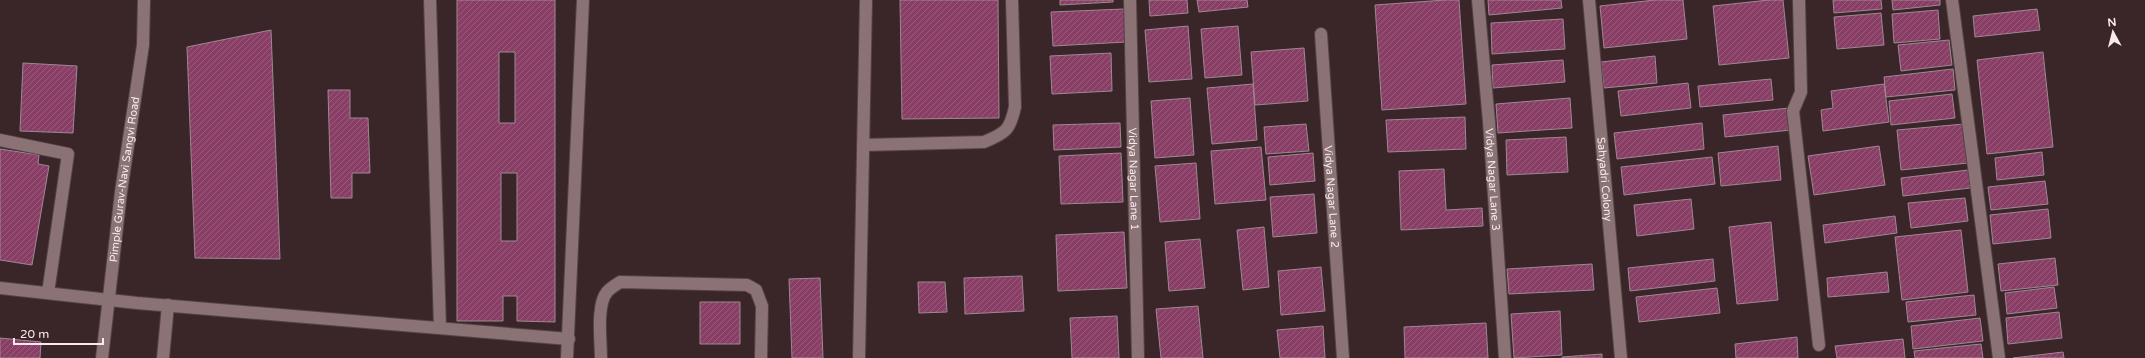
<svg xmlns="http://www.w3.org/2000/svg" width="2145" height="358" font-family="'Varela Round',sans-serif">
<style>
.building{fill:url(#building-hatch);stroke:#9e8892;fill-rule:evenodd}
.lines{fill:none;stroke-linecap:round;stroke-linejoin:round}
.minor-casing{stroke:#544346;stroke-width:14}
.minor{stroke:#8a7275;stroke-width:12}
.labels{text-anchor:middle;stroke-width:4;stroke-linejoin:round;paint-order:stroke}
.street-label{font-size:11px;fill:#f8eaec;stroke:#3a2629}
</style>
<defs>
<pattern id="building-hatch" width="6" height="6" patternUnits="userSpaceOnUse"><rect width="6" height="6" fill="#893e66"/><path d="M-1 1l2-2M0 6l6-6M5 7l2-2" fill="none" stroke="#9a5a7c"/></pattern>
</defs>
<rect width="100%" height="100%" fill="#3a2629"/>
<!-- building -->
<path class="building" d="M457 0H555V322L517 321V296H503V321H457ZM499 52H515V123H499ZM501 173H517V241H501Z
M900 0H998L999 118 902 119Z
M1060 0H1113V2L1060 5Z
M1149 0H1187L1188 13 1150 16Z
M1197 0H1247L1248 7 1199 12Z
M1445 0H1459L1466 104 1382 110 1375 5Z
M1488 0H1561L1562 8 1489 15Z
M1655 0H1683L1687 39 1604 48 1600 6Z
M1769 0H1783L1789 58 1719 65 1713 6Z
M1833 0H1881L1882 9 1834 13Z
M1892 0H1940V5L1893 10Z
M1124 9 1126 42 1053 46 1051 12Z
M2037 9 2040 30 1975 37 1973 16Z
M1938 10 1940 39 1894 43 1892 14Z
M1881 13 1884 45 1837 49 1834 17Z
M1563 19 1565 49 1492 54 1491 23Z
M1188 26 1192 79 1149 82 1145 30Z
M1238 26 1242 75 1205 78 1201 29Z
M271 30 280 259 195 258 187 47Z
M1949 40 1952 65 1901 71 1898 45Z
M1304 48 1308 101 1255 105 1251 52Z
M2043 52 2053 147 1987 154 1977 60Z
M1111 53 1112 91 1052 94 1050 56Z
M1655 56 1657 83 1604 88 1601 62Z
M1563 60 1565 82 1493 88 1492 65Z
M23 63 77 66 73 133 20 131Z
M1953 69 1955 90 1886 97 1884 77Z
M1771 79 1773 100 1700 107 1698 86Z
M1688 83 1691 108 1621 116 1618 91Z
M1253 84 1257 140 1212 144 1207 88Z
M1884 84 1889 122 1823 131 1821 110 1833 108 1831 91Z
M328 90H350V118H368L370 173H352V198H331Z
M1952 94 1955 118 1891 125 1889 101Z
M1190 98 1194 155 1155 158 1151 101Z
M1570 98 1572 128 1498 133 1496 104Z
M1789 108 1791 130 1725 137 1723 115Z
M1465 117 1466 149 1388 152 1386 120Z
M1120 123 1121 147 1054 150 1053 125Z
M1702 123 1704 149 1617 159 1614 133Z
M1306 124 1309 151 1266 154 1264 127Z
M1964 124 1968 163 1901 170 1897 130Z
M1566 137 1568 172 1507 175 1506 140Z
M1778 146 1781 180 1721 186 1718 153Z
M1879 146 1885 185 1814 195 1808 156Z
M1261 147 1266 200 1215 204 1211 151Z
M0 149 39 155 38 164 49 166 32 265 0 260Z
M2042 152 2044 175 1997 180 1995 158Z
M1121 153 1123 202 1061 204 1059 156Z
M1313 153 1315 181 1270 185 1268 157Z
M1712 157 1715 184 1624 195 1621 167Z
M1196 163 1200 219 1160 222 1155 166Z
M1444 169 1446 210 1482 208 1483 226 1401 230 1399 171Z
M1968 170 1970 188 1903 196 1901 178Z
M2045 181 2048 204 1991 210 1988 187Z
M1314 194 1317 233 1273 237 1270 197Z
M1965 198 1968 221 1911 228 1908 203Z
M1691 199 1694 229 1637 236 1634 205Z
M2048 209 2051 238 1993 244 1990 215Z
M1895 216 1897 233 1825 243 1823 225Z
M1771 222 1778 300 1737 304 1729 227Z
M1264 227 1269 287 1243 290 1237 230Z
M1961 230 1968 292 1902 300 1895 237Z
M1124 232 1127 288 1058 291 1056 235Z
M1200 239 1205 288 1169 291 1165 242Z
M2055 258 2058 285 2001 291 1998 264Z
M1713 259 1715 281 1630 291 1628 268Z
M1592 264 1594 290 1509 294 1507 269Z
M1321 267 1325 311 1281 315 1278 271Z
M1887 272 1889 292 1828 297 1827 278Z
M1022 276 1024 311 965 314 964 278Z
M820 278 823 358H792L789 279Z
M918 282H945L947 312 919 313Z
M2054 287 2057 308 2007 314 2005 293Z
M1717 288 1720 313 1639 322 1636 297Z
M1974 295 1976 315 1908 322 1906 302Z
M700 302H740V344H700Z
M1198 306 1203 358H1161L1156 309Z
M1560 311 1562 355 1514 358 1511 314Z
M2059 312 2062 338 2008 344 2006 318Z
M1117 316 1119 358H1072L1070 318Z
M1980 318 1983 341 1913 349 1911 326Z
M1486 323 1488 358H1405L1404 327Z
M1323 326 1325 358H1280L1277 330Z
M1797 337 1798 358H1736L1735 344Z
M0 338 41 342 40 358H0Z
M1903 339 1905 358H1837L1835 346Z
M1981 344 1983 358H1915L1914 351Z
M2063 352 2064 358H2013Z
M1602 354V358H1562V357Z"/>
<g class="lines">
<!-- minor casing -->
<g class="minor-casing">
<g id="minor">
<path d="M430 0 440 328"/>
<path id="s1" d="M1130 0 1138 358"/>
<path id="s2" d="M1478 0 1489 122 1505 358"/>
<path id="s3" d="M1589 0 1621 358"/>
<path d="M1799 0 1801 92 1793 111 1819 345"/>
<path d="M1952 0 1999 358"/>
<path id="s4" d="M1321 34 1343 358"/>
<path d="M0 140 68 154 48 293"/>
<path d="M863 145 984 142C1006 133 1010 130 1015 107L1012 0"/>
<path d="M0 288 137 303 569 339"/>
<path id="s5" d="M102 358 121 192 143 45 144 0"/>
<path d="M163 358 168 305"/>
<path d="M567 358 583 0"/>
<path d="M601 358C601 342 596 305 607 292 610 288 616 285 620 282L747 285 756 290 762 306 761 358"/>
<path d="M859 358 866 0"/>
</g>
</g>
<!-- minor -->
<use href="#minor" class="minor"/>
</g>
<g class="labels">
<!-- street labels -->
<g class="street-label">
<text dy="4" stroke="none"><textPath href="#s5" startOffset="180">Pimple Gurav-Navi Sangvi Road</textPath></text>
<text dy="4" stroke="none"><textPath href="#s1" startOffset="179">Vidya Nagar Lane 1</textPath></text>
<text dy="4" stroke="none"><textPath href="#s2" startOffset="180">Vidya Nagar Lane 3</textPath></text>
<text dy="4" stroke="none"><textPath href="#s3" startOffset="180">Sahyadri Colony</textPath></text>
<text dy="4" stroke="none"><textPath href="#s4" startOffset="163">Vidya Nagar Lane 2</textPath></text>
</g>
</g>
<!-- north arrow -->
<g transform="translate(2113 32) rotate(353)" stroke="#3a2629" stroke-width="3" paint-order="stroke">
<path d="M0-3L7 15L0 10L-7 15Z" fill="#f8eaec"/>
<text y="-6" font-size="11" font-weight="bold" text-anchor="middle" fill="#f8eaec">N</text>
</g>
<!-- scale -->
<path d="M14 338v6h89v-6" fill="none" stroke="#f8eaec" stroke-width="2"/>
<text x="20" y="338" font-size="12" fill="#f8eaec" stroke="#3a2629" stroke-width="3" paint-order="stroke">20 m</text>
</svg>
